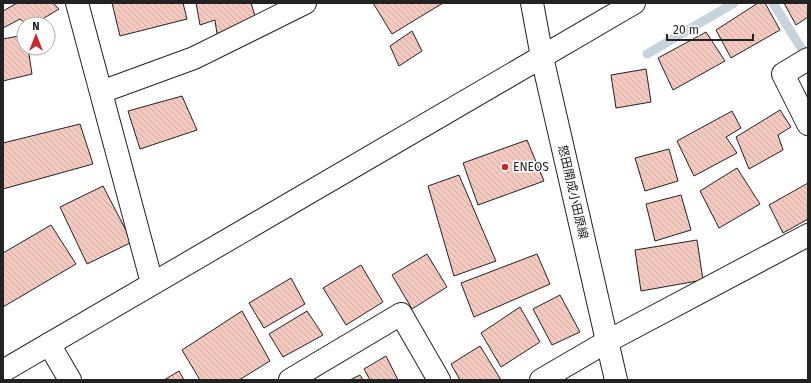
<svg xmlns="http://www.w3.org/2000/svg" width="811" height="383" font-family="'Fira Sans','Noto Sans JP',sans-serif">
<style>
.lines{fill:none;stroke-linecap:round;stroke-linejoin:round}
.stream{stroke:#c7d3dd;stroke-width:9}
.building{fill:url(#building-back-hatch);stroke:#222}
.street-casing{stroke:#222;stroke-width:24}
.secondary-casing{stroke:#222;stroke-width:24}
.street{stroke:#fff;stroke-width:22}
.secondary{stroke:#fff;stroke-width:22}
.poi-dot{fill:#c62828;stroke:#fff;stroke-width:1.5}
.labels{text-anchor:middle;stroke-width:3;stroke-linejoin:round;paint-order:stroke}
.poi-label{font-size:12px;fill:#222;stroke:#fff;text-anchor:start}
.street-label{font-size:12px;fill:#222;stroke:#fff}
</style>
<defs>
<pattern id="building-back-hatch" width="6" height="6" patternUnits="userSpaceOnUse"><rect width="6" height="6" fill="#f3c9c0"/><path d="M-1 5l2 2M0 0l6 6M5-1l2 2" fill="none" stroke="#d0aca5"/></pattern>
</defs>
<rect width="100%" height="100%" fill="#fff"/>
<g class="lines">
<!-- stream -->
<path class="stream" d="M773 3 808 59
M647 54 734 3"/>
</g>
<!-- building -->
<path class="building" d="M17 3H53L59 9 34 24H26L20 19 3 28V11Z
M112 3H183L187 19 120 36Z
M196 3H251L256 19 217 34 215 20 200 25Z
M373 3H443L392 34Z
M758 3H765L780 30 731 58 716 30Z
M784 3H808V17L796 25Z
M412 31 422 51 399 66 390 46Z
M706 32 725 61 673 90 658 58Z
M24 35V48H28L32 74 3 81V39Z
M646 69 651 102 616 108 611 75Z
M182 96 197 130 140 149 128 111Z
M780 110 791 127 778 135 783 150 749 169 736 137Z
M732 111 741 128 726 137 737 153 694 176 677 141Z
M80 124 93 164 3 189V143Z
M527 140 544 181 478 205 463 163Z
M669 149 678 181 645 191 635 158Z
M737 168 760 204 719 228 700 191Z
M459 175 496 261 454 276 428 186Z
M808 183V219L783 233 769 205Z
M103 186 132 242 87 264 60 207Z
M681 195 691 230 655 241 646 204Z
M51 225 76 264 3 307V253Z
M697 240 703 280 641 291 635 250Z
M427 254 447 287 412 309 392 275Z
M537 254 550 284 474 317 461 283Z
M361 265 383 302 346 325 323 288Z
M291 278 305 304 264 328 249 303Z
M560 295 580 332 552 345 533 309Z
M520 307 540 342 501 367 481 333Z
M242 311 270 361 239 380H200L182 350Z
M307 311 323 335 283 357 269 334Z
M480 346 501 380H460L451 364Z
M386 356 398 380H370L364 369Z
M179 371 184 380H164Z
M360 375 363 380H350Z"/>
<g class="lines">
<!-- street casing -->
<g class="street-casing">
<path id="street" d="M77 3 152 283
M808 59 783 74 808 124
M101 92 194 58 305 3
M49 344 70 380
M290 380 401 314 439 380
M541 380 608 341 808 235"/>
</g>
<!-- secondary casing -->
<g class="secondary-casing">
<path id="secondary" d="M532 3 542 57 616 380
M3 371 634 3"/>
</g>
<!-- street -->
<use href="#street" class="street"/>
<!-- secondary -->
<use href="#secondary" class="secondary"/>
</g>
<!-- markers -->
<circle class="poi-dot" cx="505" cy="167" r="4"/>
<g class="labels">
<!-- poi labels -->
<g class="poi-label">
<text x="513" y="171">ENEOS</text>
</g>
<!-- street labels -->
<g class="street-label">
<text transform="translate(573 192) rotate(77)" y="4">怒田開成小田原線</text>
</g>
</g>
<!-- border -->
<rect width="811" height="383" fill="none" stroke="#222222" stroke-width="8"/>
<!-- north arrow -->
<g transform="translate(36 36)"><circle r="19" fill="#ffffff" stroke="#a7a7a7"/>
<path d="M0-3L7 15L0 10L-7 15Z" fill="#c62828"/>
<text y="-6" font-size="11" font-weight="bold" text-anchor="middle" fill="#222222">N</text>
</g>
<!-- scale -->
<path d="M667 34v6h86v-6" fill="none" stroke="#222222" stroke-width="2"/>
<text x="673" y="34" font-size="12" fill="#222222" stroke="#ffffff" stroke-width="3" paint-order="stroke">20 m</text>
</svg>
